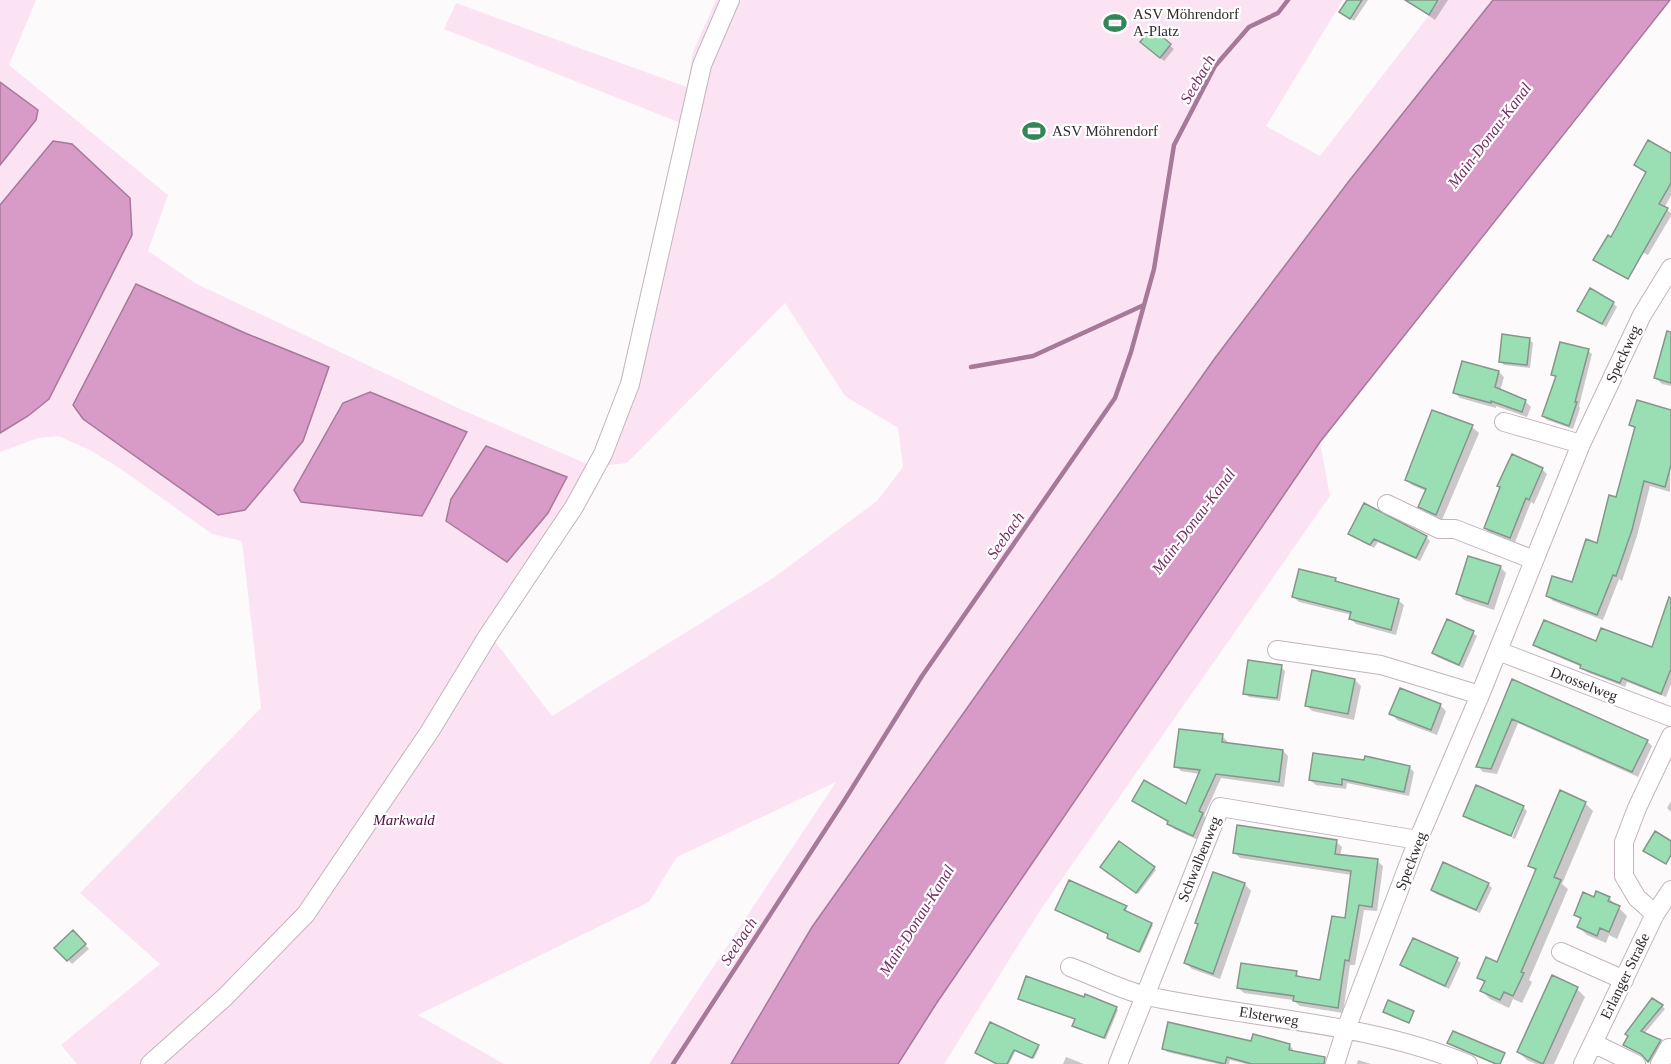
<svg xmlns="http://www.w3.org/2000/svg" width="1671" height="1064" font-family="'Times New Roman',serif">
<style>
.green{fill:#fce3f4;fill-rule:evenodd}
.water{fill:#d89ac7;stroke:#a67999;stroke-width:1.5}
.shadow{fill:#0003}
.lines{fill:none;stroke-linecap:round;stroke-linejoin:round}
.stream{stroke:#a67999;stroke-width:4.5}
.building{fill:#99dfb3;stroke:#86958b;stroke-width:1.5}
.minor-casing{stroke:#c3b3be;stroke-width:20}
.minor{stroke:#fff;stroke-width:18}
.labels{text-anchor:middle;stroke-width:4.5;stroke-linejoin:round;paint-order:stroke}
.poi-label{font-size:15px;fill:#312b2f;stroke:#fff;text-anchor:start}
.street-label{font-size:15px;fill:#312b2f;stroke:#fff}
.park-label{font-size:15px;font-style:italic;fill:#530846;stroke:#fff}
.water-label{font-size:16px;font-style:italic;fill:#772e67;stroke:#fff}
</style>
<rect width="100%" height="100%" fill="#fdfafc"/>
<!-- green -->
<path class="green" d="M0 0H36L9 65 168 195 148 251 195 283 460 409 592 466 630 356 683 124 444 29 456 3 687 87 693 52 716 0H1343L1266 126 1320 156 1441 0H1493L1349 181 1215 358 812 927 731 1064H649L836 782 677 857 649 902 418 1015 504 1064H77L61 1045 160 964 80 893 261 708 242 541 212 534 121 469 88 449 58 436 38 438 0 452ZM785 303 845 396 898 428 903 467 877 501 773 578 552 716 487 631 592 467 627 463Z
M1320 442 1330 496 1041 909 944 1064H898L936 1004Z"/>
<!-- water -->
<path class="water" d="M1493 0H1670L1320 442 936 1004 898 1064H731L812 927 1215 358 1349 181Z
M0 82 38 110 36 120 0 165Z
M53 141 72 144 130 198 132 235 49 399 28 416 0 433V205Z
M136 284 245 333 329 367 303 441 245 510 218 515 83 419 73 405Z
M370 392 467 432 422 516 301 502 294 490 343 403Z
M486 446 567 477 548 513 507 562 446 521 451 499Z"/>
<!-- shadow -->
<path class="shadow" d="M1348 0H1368L1354 21 1345 15Z
M1407 0H1448L1435 20Z
M1152 30 1174 49 1164 61 1146 46Z
M1671 155V196L1664 208 1671 213V216L1648 255 1630 247 1617 274 1595 259 1612 239 1647 173 1636 165Z
M1613 303 1617 307 1606 327 1579 310Z
M1530 340 1533 343 1530 368 1504 365 1500 361Z
M1588 351 1592 354 1579 406 1580 408 1573 429 1547 420 1543 416 1556 378 1553 375Z
M1671 356V386L1662 384 1656 378Z
M1499 372 1504 377 1500 391 1526 402 1531 407 1527 417 1496 406V408L1460 398 1455 393Z
M1433 412 1472 427 1479 433 1442 520 1426 512 1420 506 1426 491 1412 485 1406 479Z
M1671 412 1670 492 1650 486 1637 536 1622 581 1619 579 1603 620 1553 601 1547 595 1573 584 1598 545 1617 499 1636 430 1631 425Z
M1542 469 1547 474 1534 504 1531 502 1515 542 1490 533 1485 528Z
M1350 533 1426 537 1430 541 1420 561 1378 542 1374 548Z
M1500 567 1506 573 1494 610 1464 600 1458 594Z
M1335 579 1341 584 1398 600 1404 605 1396 635 1356 624 1351 619 1352 615 1299 602 1294 597Z
M1671 616V684L1666 697 1627 682 1625 687 1587 672 1582 667 1540 649 1535 645 1597 643 1653 649Z
M1447 621 1473 633 1477 636 1463 668 1437 657 1434 653Z
M1281 667 1285 671 1280 701 1249 697 1245 693Z
M1355 680 1361 686 1354 720 1312 711 1306 705Z
M1512 681 1647 741 1652 746 1638 777 1518 723 1497 774 1483 772 1478 766Z
M1440 705 1446 711 1437 735 1397 720 1391 713Z
M1222 736 1227 741V744L1283 751 1288 756 1284 787 1221 778 1204 816 1207 819 1198 840 1174 829 1169 823 1139 805 1134 800 1187 806 1200 774 1181 771 1176 766Z
M1409 767 1414 772 1409 796 1347 783 1346 789 1316 785 1310 780Z
M1671 801V812L1667 808Z
M1585 803 1593 811 1562 884 1568 889 1529 980 1532 982 1522 1003 1513 999 1509 1008 1490 999 1482 991 1485 984 1479 977 1498 964 1537 873 1530 865Z
M1522 806 1509 836 1468 819 1465 816Z
M1524 808 1527 811 1515 839 1512 838Z
M1336 842 1342 847 1340 856 1377 861 1383 866 1377 911 1364 910 1355 965H1350L1343 1013 1300 1006 1293 1000 1244 993 1239 988 1296 973 1302 979 1322 981 1346 920 1352 875 1240 858 1234 852Z
M1120 843 1156 870 1138 894 1102 867Z
M1214 874 1245 884 1251 891 1220 979 1192 969 1186 963 1199 925 1197 923Z
M1488 884 1492 888 1480 913 1436 894 1432 890Z
M1609 898 1627 916 1617 939 1609 935 1606 943 1587 935 1578 926 1581 920 1575 914 1594 899Z
M1126 907 1127 908 1125 912 1153 925 1141 952 1110 939V935L1057 910Z
M73 932 89 949 72 964 57 948Z
M1457 960 1461 963 1449 989 1406 969 1402 965Z
M1577 989 1585 997 1554 1064H1536L1527 1060 1519 1052Z
M1019 999 1116 1008 1118 1010 1106 1039 1076 1027V1020Z
M1662 1006 1665 1009 1644 1034 1663 1044 1651 1064 1645 1056 1625 1045Z
M1252 1043 1289 1045 1293 1049 1292 1052 1319 1064H1246L1230 1060 1229 1064H1218L1167 1052 1164 1048Z
M1038 1047 1039 1048 1034 1059 1016 1050 1009 1064H998L977 1053Z
M1066 1057 1084 1064H1063Z
M1358 1060 1371 1064H1357Z"/>
<g class="lines">
<!-- stream -->
<path class="stream" d="M971 367 1033 356 1144 305
M673 1064 844 801 922 676 1115 398 1131 352 1154 269 1174 145 1215 66 1249 27 1278 13 1288 0"/>
</g>
<!-- building -->
<path class="building" d="M1347 0H1362L1350 19 1339 12Z
M1405 0H1438L1429 15Z
M1152 28 1171 44 1160 58 1140 42Z
M1648 140 1671 153V183L1659 204 1668 208 1628 279 1593 260 1608 235 1611 237 1646 172 1634 165Z
M1590 288 1614 302 1602 324 1577 311Z
M1667 331 1671 332V383L1654 378Z
M1502 334 1530 338 1527 365 1499 362Z
M1560 342 1589 349 1575 402H1577L1569 426 1542 416 1556 376 1551 375Z
M1462 361 1499 371 1495 387 1526 400 1522 412 1491 401V403L1453 393Z
M1637 400 1671 410V465L1665 487 1644 481 1632 530 1616 576 1613 575 1597 615 1546 596 1552 576 1572 582 1586 539 1597 543 1609 495 1616 497 1635 427 1629 425Z
M1432 410 1473 425 1436 515 1418 507 1426 489 1405 480Z
M1512 454 1543 468 1529 500 1526 498 1510 538 1484 528 1500 487 1497 486Z
M1364 503 1427 536 1416 558 1374 539 1370 545 1348 534Z
M1468 556 1501 566 1488 604 1456 594Z
M1299 569 1336 578 1335 581 1399 599 1391 630 1349 619 1351 612 1292 597Z
M1669 597 1671 598V669L1661 694 1622 678 1620 683 1580 668 1581 665 1533 645 1544 620 1596 641 1601 628 1652 647Z
M1447 619 1474 631 1459 665 1432 653Z
M1248 660 1282 665 1277 698 1243 694Z
M1312 670 1355 679 1348 714 1305 706Z
M1512 679 1648 740 1632 772 1512 719 1491 769 1476 767Z
M1400 688 1441 704 1431 730 1389 714Z
M1179 729 1223 734 1222 742 1283 750 1279 782 1216 774 1199 811 1203 813 1193 836 1167 824 1168 821 1132 801 1144 780 1186 804 1200 770 1174 767Z
M1313 753 1364 760 1365 756 1410 766 1404 792 1342 779V785L1309 780Z
M1476 785 1524 806 1511 836 1463 816Z
M1560 790 1586 802 1554 877 1561 880 1521 972 1524 973 1513 996 1504 992 1500 1000 1480 991 1485 981 1477 978 1486 957 1497 962 1536 869 1528 866Z
M1237 825 1337 840 1335 854 1378 859 1372 907 1359 905 1349 961 1345 960 1338 1008 1293 1001 1294 996 1237 988 1241 963 1297 971 1296 976 1320 980 1332 916 1345 918 1351 871 1233 853Z
M1655 831 1671 841V855L1666 864 1643 851Z
M1119 841 1155 867 1136 893 1100 867Z
M1443 862 1489 883 1476 910 1431 890Z
M1213 872 1245 883 1213 974 1184 963 1198 924 1195 923Z
M1069 880 1127 906 1124 910 1152 923 1139 952 1107 938 1108 934 1055 910Z
M1596 891 1610 897 1608 901 1620 906 1609 932 1600 928 1597 936 1577 927 1581 918 1574 915 1583 892 1594 897Z
M73 930 86 944 67 961 54 948Z
M1413 938 1458 958 1445 986 1400 965Z
M1552 975 1578 987 1543 1064 1517 1052Z
M1026 976 1084 997 1085 994 1117 1007 1104 1038 1072 1026 1075 1019 1018 999Z
M1652 998 1663 1005 1641 1031 1661 1040 1648 1062 1641 1054 1623 1045 1628 1036 1625 1034Z
M1388 1000 1414 1011 1409 1023 1383 1012Z
M990 1022 1039 1045 1032 1058 1014 1050 1007 1064H997L975 1053Z
M1168 1022 1251 1041 1253 1034 1272 1039 1290 1044 1289 1050 1325 1057 1324 1064H1252L1227 1057 1225 1064 1162 1049Z
M1453 1031 1505 1053 1500 1064H1496L1447 1043Z"/>
<g class="lines">
<!-- minor casing -->
<g class="minor-casing">
<path id="minor" d="M1504 422 1581 444
M1387 504 1439 529H1455L1534 560
M1277 650 1381 665 1480 695
M1498 651 1671 717
M1655 914 1637 898 1624 876V842L1637 808 1671 736
M1561 952 1624 980
M1070 967C1095 976 1121 990 1147 996 1254 1019 1366 1022 1468 1064
M1593 1043 1636 1064
M150 1064 225 997 306 914 430 731 487 637 574 507 603 454 630 384 702 65 730 0
M1118 1064 1220 807 1418 840
M1335 1064 1346 1029 1418 840 1480 695 1581 444 1642 315 1671 268
M1583 1064 1655 914 1671 890
M1660 1064 1669 1048"/>
</g>
<!-- minor -->
<use href="#minor" class="minor"/>
</g>
<!-- icons -->
<defs>
<g id="stadium-bare" transform="scale(1.8)"><path d="M0-5a6.5 5 0 1 0 0 10a6.5 5 0 1 0 0-10ZM-3.5-1.8h7v3.6h-7Z" fill="#328658" stroke="#fff" stroke-width="2.5" paint-order="stroke"/></g>
</defs>
<g fill-rule="evenodd">
<use href="#stadium-bare" x="1115" y="23"/>
<use href="#stadium-bare" x="1034" y="131"/>
</g>
<g class="labels">
<!-- poi labels -->
<g class="poi-label">
<text x="1133" y="19">ASV Möhrendorf<tspan x="1133" dy="17">A-Platz</tspan></text>
<text x="1052" y="136">ASV Möhrendorf</text>
</g>
<!-- street labels -->
<g class="street-label">
<text transform="translate(1623 354) rotate(-65)" y="5">Speckweg</text>
<text transform="translate(1584 684) rotate(21)" y="5">Drosselweg</text>
<text transform="translate(1199 859) rotate(-68)" y="5">Schwalbenweg</text>
<text transform="translate(1411 861) rotate(-69)" y="5">Speckweg</text>
<text transform="translate(1625 976) rotate(-64)" y="5">Erlanger Straße</text>
<text transform="translate(1269 1016) rotate(9)" y="5">Elsterweg</text>
</g>
<!-- park labels -->
<g class="park-label">
<text x="404" y="825">Markwald</text>
</g>
<!-- water labels -->
<g class="water-label">
<text transform="translate(1197 79) rotate(-60)" y="6">Seebach</text>
<text transform="translate(1489 135) rotate(-53)" y="6">Main-Donau-Kanal</text>
<text transform="translate(1193 521) rotate(-53)" y="6">Main-Donau-Kanal</text>
<text transform="translate(1005 535) rotate(-55)" y="6">Seebach</text>
<text transform="translate(916 920) rotate(-58)" y="6">Main-Donau-Kanal</text>
<text transform="translate(738 941) rotate(-57)" y="6">Seebach</text>
</g>
</g>
</svg>
